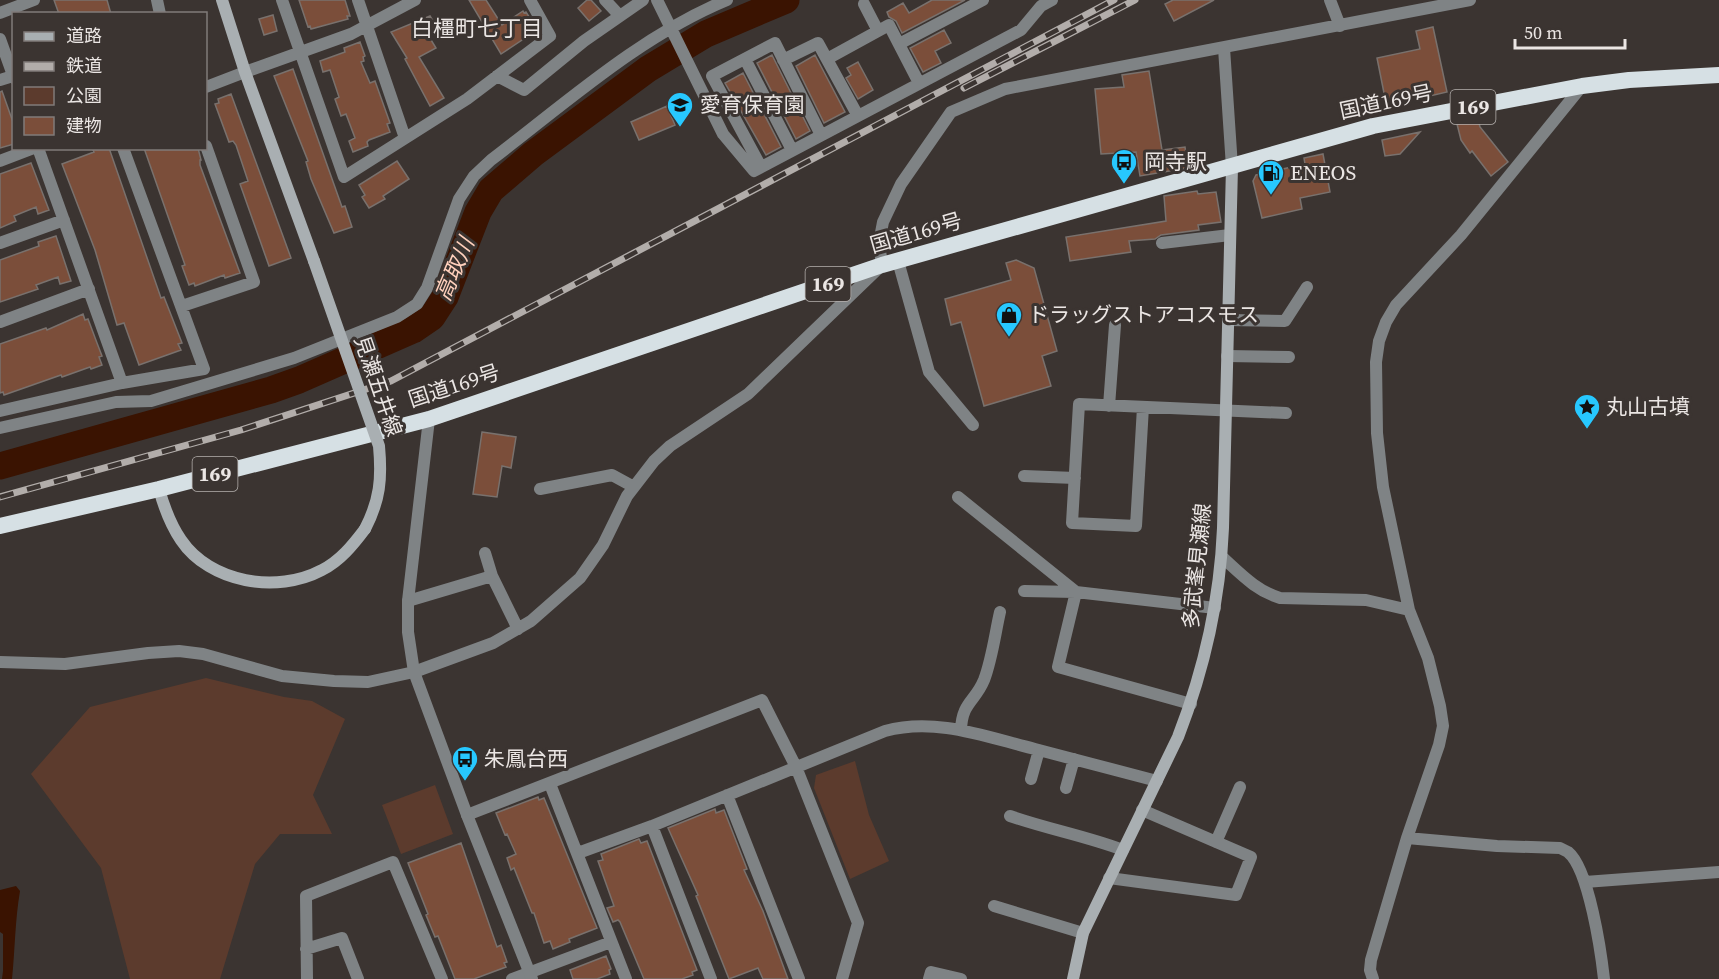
<svg xmlns="http://www.w3.org/2000/svg" width="1719" height="979" font-family="'Source Serif 4','Noto Sans JP',serif">
<style>
.green{fill:#5c3b2d}
.water{fill:#3a1301}
.lines{fill:none;stroke-linecap:round;stroke-linejoin:round}
.river{stroke:#3a1301;stroke-width:27}
.building{fill:#7b4e3a;stroke:#79716d;stroke-width:1.5}
.minor{stroke:#7f8385;stroke-width:12}
.tertiary{stroke:#7f8385;stroke-width:12}
.secondary{stroke:#a9afb2;stroke-width:12}
.trunk{stroke:#d6e0e4;stroke-width:16}
.rail-casing{stroke:#b2adaa;stroke-width:7}
.rail{stroke:#3b3431;stroke-width:4.5;stroke-dasharray:14;stroke-linecap:butt}
.secondary-bridge{stroke:#a9afb2;stroke-width:12}
.labels{text-anchor:middle;stroke-width:6;stroke-linejoin:round;paint-order:stroke}
.shield{fill:#3b3431;stroke:#b6b1ae;stroke-width:1.5}
.shield-label{font-size:20px;font-weight:bold;fill:#ebe6e4}
.street-label{font-size:21px;fill:#ebe6e4;stroke:#3b3431}
.poi-label{font-size:21px;fill:#ebe6e4;stroke:#3b3431;text-anchor:start}
.neighbourhood-label{font-size:22px;fill:#ebe6e4;stroke:#3b3431}
.water-label{font-size:22px;font-style:italic;fill:#ffd0bc;stroke:#3b3431}
</style>
<rect width="100%" height="100%" fill="#3b3431"/>
<!-- green -->
<path class="green" d="M206 678 284 697 312 701 345 719 313 795 332 834H280L255 864 220 979H130L101 868 31 774 90 707Z
M855 761 869 815 889 861 850 879 814 788 816 775Z
M435 785 453 834 401 854 382 805Z"/>
<!-- water -->
<path class="water" d="M16 886 20 891C15 920 15 949 12 979H2L3 971V934L0 932V890Z"/>
<g class="lines">
<!-- river -->
<path class="river" d="M0 466 271 390 299 380 413 330 432 317 445 297 478 212 491 190 533 154 648 69 706 34 786 0"/>
</g>
<!-- building -->
<path class="building" d="M54 0H107L111 14H59Z
M299 0H345L350 16H347L348 19 311 29 310 26 308 27Z
M469 0H486L502 25 523 11 524 13 526 12 535 26 532 28 534 32 501 54Z
M587 0H591L601 11 589 21 578 8Z
M932 0H965L902 33 896 21 889 17 887 12 903 3 909 13Z
M1173 0H1214L1174 21 1165 4Z
M273 15 277 31 264 35 259 19Z
M430 16 438 29 428 35 436 48 419 57 444 98 430 106 405 59 407 58 391 32Z
M1433 27 1447 92 1430 96 1429 94 1386 103 1377 58 1420 49 1416 31Z
M944 30 951 43 935 51 941 63 923 72 910 48Z
M360 42 365 56 363 57 364 61 361 62 370 83 375 81 390 123 387 124 390 132 369 140 367 142 368 146 353 152 349 141 355 138 346 114 341 116 335 99 339 97 330 70 323 72 320 61 345 52 344 48Z
M772 55 810 131 796 139 757 63Z
M815 55 845 112 824 123 796 66Z
M858 62 873 90 858 99 846 78 851 75 847 68Z
M293 69 342 207 345 206 352 227 334 233 311 179 306 162 308 161 274 76Z
M1149 71 1162 150 1185 147 1188 168 1140 176 1136 152 1101 154 1095 89 1124 87 1122 75Z
M743 73 781 147 766 155 725 83Z
M2 91 14 125V144L0 148V92Z
M231 94 291 258 269 266 240 184 248 181 236 145 233 141 229 142 215 104 219 103 218 99Z
M667 106 675 125 639 140 631 122Z
M1478 119 1480 127 1508 162 1491 176 1472 151 1470 153 1461 140 1457 124Z
M1420 132 1400 154 1385 156 1382 140Z
M92 148H109L161 298 164 297 182 343 178 344 181 350 139 365 124 323 117 325 95 250 62 164 94 152Z
M144 148H198L201 160H200V165L240 273 225 278 224 275 195 286 194 283 189 285 182 266 185 265Z
M1323 154 1330 192 1300 198 1302 209 1262 218 1253 181 1256 175 1305 164 1304 158Z
M397 161 409 179 383 196 385 199 369 208 362 197 365 195 359 185Z
M31 163 49 210 38 214 36 207 14 216 16 221 0 228V174Z
M1197 191 1198 194 1216 192 1221 222 1198 225 1199 230 1161 235 1155 239 1129 241 1131 252 1070 261 1066 237 1166 221 1164 196Z
M56 236 71 281 60 284 58 277 36 285 38 289 0 302V260L39 246 38 242Z
M1016 260 1034 268 1057 351 1042 356 1051 386 984 406 961 322 951 325 945 299 1011 280 1006 263Z
M83 314 85 320 88 319 97 343 102 356 99 357 102 365 91 369 90 367 62 377 61 375 4 395 3 392 0 393V344L46 328 47 330Z
M482 432 516 437 511 468 502 466 497 497 473 494Z
M538 797 539 800 544 798 597 928 569 939 570 942 553 949 550 941 544 943 534 913H532L514 868 511 870 507 858 516 854 507 834 505 835 496 813Z
M715 809 716 813 724 810 747 869 744 870 763 911 788 979H763L758 968 729 979 696 896 698 895 668 828Z
M639 839 641 843 647 841 697 970 692 972 693 975 682 979H644L620 922 618 920 613 922 607 908 614 906 598 861 603 860 601 854Z
M461 843 497 947 501 945 507 962 504 963 506 967 474 979H455L438 936 435 937 426 915 428 914 408 863Z
M606 956 611 969 609 970 610 974 597 979H573L570 970Z"/>
<g class="lines">
<!-- minor -->
<path class="minor" d="M157 0 160 14
M282 0 344 177 467 99 550 36 530 0
M358 0 405 138
M605 0 620 16
M657 0 723 134 754 171 1021 30 1041 6 1052 0
M1330 0 1340 26
M864 4 878 31
M0 13 34 0
M899 44 983 0
M745 59 792 150
M827 59 889 25 919 83
M783 60 818 43 858 116
M245 72 351 34 415 0
M497 76 524 90 584 41 643 0
M0 80 13 76
M38 148 122 383
M0 161 34 148
M761 167 712 76 775 43 821 135
M0 243 64 220
M1162 243 1230 235
M898 261 929 372 973 425
M182 306 254 282 206 146
M1228 320 1285 321 1307 287
M0 322 89 289
M1227 356 1289 357
M1109 406 1115 325
M1143 407 1136 526 1072 523 1079 404 1286 413
M0 411 122 383 204 369 123 148
M0 428 116 402 151 401 294 358 397 317 417 304 427 288 459 199 474 176 491 160C566 103 640 36 727 0
M1024 476 1075 478
M540 489 612 475 634 487
M958 497 1076 592 1215 608
M485 553 492 576 518 629
M1222 557C1240 573 1256 591 1280 598L1366 600 1409 610
M1024 591 1076 592 1058 667 1191 704
M408 601 492 576
M0 662 65 664 148 653 179 651 203 654 282 676 334 681 368 682 414 672 493 643 531 621 580 578 603 545 627 496 654 461 670 446 748 394 882 265 879 243 883 222 901 184 951 112 1005 89 1470 0
M961 730C962 702 975 702 984 680 992 659 995 634 1000 612
M1031 779 1039 750
M550 784 626 979
M1066 788 1074 759
M727 795 799 979
M467 815 762 700 796 767 858 923 842 979
M1010 816C1047 829 1086 836 1123 850
M652 826 711 979
M1407 838 1497 846 1560 848C1560 848 1568 852 1568 852 1589 869 1601 952 1604 979
M1216 842 1240 787
M578 853 652 826 885 731C936 717 986 737 1035 749 1076 760 1116 770 1157 781
M1109 878 1236 895 1251 857 1142 810
M1585 882 1719 872
M994 906 1083 933
M306 949 342 938 358 979
M307 979 306 896 393 862 442 979
M512 979 611 942
M929 979 931 972 961 979
M1373 979 1370 970 1371 960 1407 838 1439 745 1443 726 1440 706 1428 658 1409 610 1383 487 1377 433 1376 362 1379 341 1386 322 1396 305 1461 235 1582 86"/>
<!-- tertiary -->
<path class="tertiary" d="M0 39 14 78
M1224 48 1232 167
M206 87 245 72
M429 419 408 601V632L414 672 467 815 532 979"/>
<!-- secondary -->
<path class="secondary" d="M222 0 245 72 314 261
M159 489C164 507 170 524 181 540 210 583 277 594 322 570 340 561 353 545 365 529
M1073 979 1083 933 1178 737C1204 670 1220 600 1223 528L1232 167"/>
<!-- trunk -->
<path class="trunk" d="M0 526 159 489 429 419 882 265 1373 126 1582 86 1629 80 1719 75"/>
<!-- rail casing -->
<g class="rail-casing">
<path id="rail" d="M964 88 1135 0
M0 497 241 430 391 381 1114 0"/>
</g>
<!-- rail -->
<use href="#rail" class="rail"/>
<!-- secondary-bridge -->
<path class="secondary-bridge" d="M314 261 379 446C382 479 380 500 365 529"/>
</g>
<!-- icons -->
<defs>
<g id="school-pin" transform="scale(1.35)"><path d="M0 17L-7.5 6A9.5 9.5 0 1 1 7.5 6Z" fill="#27c8ff" stroke="#3b3431"/><path d="M0-5L7-2L0 1L-7-2ZM-4 1L0 2.5L4 1V4Q0 6-4 4Z" fill="#111"/></g>
<g id="bus-pin" transform="scale(1.35)"><path d="M0 17L-7.5 6A9.5 9.5 0 1 1 7.5 6Z" fill="#27c8ff" stroke="#3b3431"/><path d="M-5-6H5V4H4V6H2V4H-2V6H-4V4H-5ZM-3.5-4V0h7V-4ZM-3.5 1.2v1.5H-2V1.2ZM2 1.2v1.5H3.5V1.2Z" fill="#111"/></g>
<g id="fuel-pin" transform="scale(1.35)"><path d="M0 17L-7.5 6A9.5 9.5 0 1 1 7.5 6Z" fill="#27c8ff" stroke="#3b3431"/><path d="M-5.5-6h7V0h2V4h1.3V-2.5L3-4.5l.8-.8L6-3V5H2.5V1h-1V6h-7ZM-4.2-4.7v3.2H.2V-4.7Z" fill="#111"/></g>
<g id="shop-pin" transform="scale(1.35)"><path d="M0 17L-7.5 6A9.5 9.5 0 1 1 7.5 6Z" fill="#27c8ff" stroke="#3b3431"/><path d="M-5-2.5h2.3a2.7 3.5 0 0 1 5.4 0H5L5.5 6h-11ZM-1.5-2.5h3a1.5 2.3 0 0 0-3 0Z" fill="#111"/></g>
<g id="sight-pin" transform="scale(1.35)"><path d="M0 17L-7.5 6A9.5 9.5 0 1 1 7.5 6Z" fill="#27c8ff" stroke="#3b3431"/><path d="M0-6L1.8-2.2L6-1.7L2.9 1.2L3.7 5.4L0 3.3L-3.7 5.4L-2.9 1.2L-6-1.7L-1.8-2.2Z" fill="#111"/></g>
</defs>
<g fill-rule="evenodd">
<use href="#school-pin" x="680" y="105"/>
<use href="#bus-pin" x="1124" y="162"/>
<use href="#fuel-pin" x="1271" y="173"/>
<use href="#shop-pin" x="1009" y="315"/>
<use href="#sight-pin" x="1587" y="407"/>
<use href="#bus-pin" x="465" y="759"/>
</g>
<g class="labels">
<!-- shield labels -->
<g class="shield">
<rect x="1450.5" y="90" width="45" height="34" rx="4.5"/>
<rect x="805.5" y="267" width="45" height="34" rx="4.5"/>
<rect x="192.5" y="457" width="45" height="34" rx="4.5"/>
</g>
<g class="shield-label">
<text x="1473" y="114">169</text>
<text x="828" y="291">169</text>
<text x="215" y="481">169</text>
</g>
<!-- street labels -->
<g class="street-label">
<text transform="translate(1386 102) rotate(-12)" y="7">国道169号</text>
<text transform="translate(916 233) rotate(-16)" y="7">国道169号</text>
<text transform="translate(378 386) rotate(71)" y="7">見瀬五井線</text>
<text transform="translate(454 386) rotate(-18)" y="7">国道169号</text>
<text transform="translate(1197 566) rotate(-84)" y="7">多武峯見瀬線</text>
</g>
<!-- poi labels -->
<g class="poi-label">
<text x="700" y="112">愛育保育園</text>
<text x="1144" y="169">岡寺駅</text>
<text x="1290" y="180">ENEOS</text>
<text x="1028" y="322">ドラッグストアコスモス</text>
<text x="1606" y="414">丸山古墳</text>
<text x="484" y="766">朱鳳台西</text>
</g>
<!-- neighbourhood labels -->
<g class="neighbourhood-label">
<text x="477" y="36">白橿町七丁目</text>
</g>
<!-- water labels -->
<g class="water-label">
<text transform="translate(454 269) rotate(-67)" y="8">高取川</text>
</g>
</g>
<!-- legend -->
<rect x="12" y="12" width="195" height="138" fill="#3b3431" stroke="#817b79" stroke-width="1.5"/>
<rect x="24" y="32" width="30" height="9" fill="#a9afb2" stroke="#817b79" stroke-width="1.5"/>
<text x="66" y="42" font-size="18" fill="#ebe6e4">道路</text>
<rect x="24" y="62" width="30" height="9" fill="#b2adaa" stroke="#817b79" stroke-width="1.5"/>
<text x="66" y="72" font-size="18" fill="#ebe6e4">鉄道</text>
<rect x="24" y="87" width="30" height="18" fill="#5c3b2d" stroke="#817b79" stroke-width="1.5"/>
<text x="66" y="102" font-size="18" fill="#ebe6e4">公園</text>
<rect x="24" y="117" width="30" height="18" fill="#7b4e3a" stroke="#817b79" stroke-width="1.5"/>
<text x="66" y="132" font-size="18" fill="#ebe6e4">建物</text>
<!-- scale -->
<path d="M1515 39v9h110v-9" fill="none" stroke="#ebe6e4" stroke-width="3"/>
<text x="1524" y="39" font-size="18" fill="#ebe6e4" stroke="#3b3431" stroke-width="4.5" paint-order="stroke">50 m</text>
</svg>
